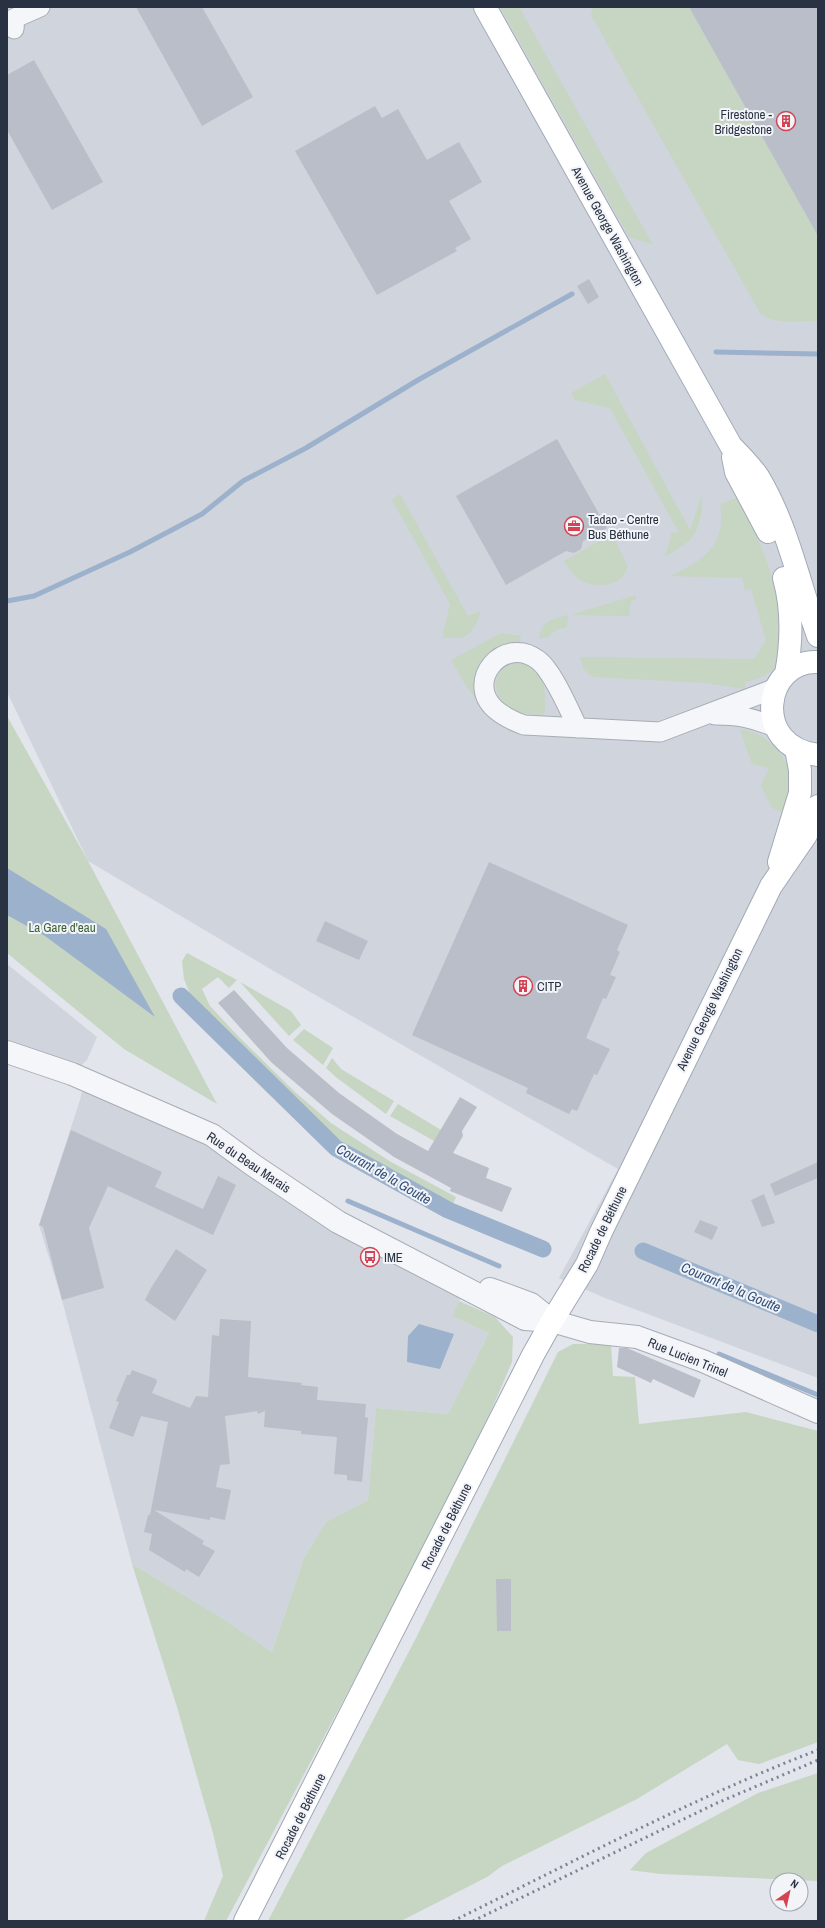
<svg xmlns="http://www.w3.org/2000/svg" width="825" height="1928" font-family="'Archivo Narrow',sans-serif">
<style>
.built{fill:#d0d4dd}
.green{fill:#c7d5c3}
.water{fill:#9cb1cc}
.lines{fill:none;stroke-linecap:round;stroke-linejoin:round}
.stream{stroke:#9cb1cc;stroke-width:5}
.canal{stroke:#9cb1cc;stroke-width:17}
.building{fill:#b9bec8}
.minor-casing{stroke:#a7acb5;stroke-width:21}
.tertiary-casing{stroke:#a7acb5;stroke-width:24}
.primary-casing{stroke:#a1a9b7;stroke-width:24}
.minor{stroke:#f5f6f9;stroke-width:19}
.tertiary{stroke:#f5f6f9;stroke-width:22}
.primary{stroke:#fff;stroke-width:22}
.rail{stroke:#7b8495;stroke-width:3;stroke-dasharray:2 4;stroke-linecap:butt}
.labels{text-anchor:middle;stroke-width:4;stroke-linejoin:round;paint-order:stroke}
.poi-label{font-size:13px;fill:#293243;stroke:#f2f4f8;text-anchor:start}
.street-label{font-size:13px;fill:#293243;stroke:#f2f4f8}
.park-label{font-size:13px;fill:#3c6036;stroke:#f2f4f8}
.water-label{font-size:14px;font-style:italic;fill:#314f79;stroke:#f2f4f8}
</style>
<rect width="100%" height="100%" fill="#e2e5eb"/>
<!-- built -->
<path class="built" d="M7 7H818V1378L605 1298 559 1278 618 1169 272 970 88 861 7 692Z
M7 964 97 1037 87 1060 72 1074 7 1052Z
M85 1079 149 1106 465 1288 452 1316 489 1333 448 1414 376 1408 368 1500 326 1522 304 1558 272 1652 222 1618 132 1564 62 1300 39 1225 80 1100Z"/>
<!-- green -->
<path class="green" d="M500 7H519L653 245 629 237Z
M593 7H689L818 236V321C799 321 776 325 760 313L591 15Z
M605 374 690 530 702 495C703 510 700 530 689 541 682 547 672 552 665 557L672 532 679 533 610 408 575 400 571 393Z
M400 494 468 616 481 611C478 621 472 637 459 638 454 639 448 637 442 638L450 604 392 500Z
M738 497C760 542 782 587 780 638 779 645 780 653 779 660 775 673 757 680 745 682V689L705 683 593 677 584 670 580 657 754 659 766 640 751 589 745 590 742 578 670 576C704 561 727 544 720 504Z
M612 534 628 567C626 571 624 575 621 578 612 587 591 587 580 580 573 575 569 568 564 561Z
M636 595V599L631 601 629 616 571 615Z
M568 615 567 627 556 630 547 638H539C543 619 551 620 568 615Z
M501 633 521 636 520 643C513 645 505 646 498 648 476 656 476 681 477 700L468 689 451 660Z
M511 662C547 664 545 683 545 712L542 715C530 714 515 714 506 705 490 692 494 670 511 662Z
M7 716 88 861 217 1104 124 1049 7 953Z
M740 729C749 731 757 733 764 738 779 747 793 770 791 788 790 796 786 804 783 812L772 808 761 786 769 768 752 764Z
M187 953 237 980 229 988 218 977 202 989 210 1006 238 1036 295 1092 331 1123 391 1162 456 1197 453 1204 363 1156 322 1127 257 1068 203 1014 192 999 184 979 182 961Z
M240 982 291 1011 301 1025 289 1036Z
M304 1029 333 1048 323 1065 293 1040Z
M332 1058 341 1069 394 1101 386 1114 337 1078 326 1068Z
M398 1104 456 1139 450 1150 390 1116Z
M459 1301 495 1317 513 1337 512 1362 491 1411 411 1573 226 1921H204L223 1876 213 1833 177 1707 132 1564 222 1618 272 1652 304 1558 326 1522 368 1500 376 1408 448 1414 489 1333 452 1316Z
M573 1344H611L613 1376 635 1377 639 1424 746 1412 818 1431V1742L759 1764 738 1760 727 1744 637 1799 502 1866 487 1877 401 1921H268L416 1638 558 1352Z
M818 1773V1881L661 1874 630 1870 646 1853 758 1793Z"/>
<!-- water -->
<path class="water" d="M7 868 106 929 155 1017 45 936 7 915Z
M419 1324 454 1334 440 1369 407 1362 408 1336Z"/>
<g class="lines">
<!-- stream -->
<path class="stream" d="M716 352 818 354
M7 601 34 596 130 552 202 514 243 481 306 448 418 380 572 294
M348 1201 499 1266
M719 1354 818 1395"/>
<!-- canal -->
<path class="canal" d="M181 996 336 1148 448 1210 543 1249
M643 1251 818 1324"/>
</g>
<!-- building -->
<path class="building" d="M136 7H202L253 97 202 126Z
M689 7H818V236Z
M34 60 103 182 52 210 7 130V75Z
M375 106 382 118 398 109 427 160 459 142 482 182 449 201 471 239 455 248 457 251 377 295 295 151Z
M589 279 599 297 588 304 577 286Z
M557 439 607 528 583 541 581 549 574 553 566 551 506 585 456 496Z
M489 862 628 925 617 950 620 952 610 975 616 977 606 999 603 998 586 1038 610 1049 597 1075 594 1074 577 1111 572 1109 569 1114 526 1093 528 1088 412 1035Z
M325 921 368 941 359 960 316 941Z
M234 990 287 1048 339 1093 397 1134 428 1151 460 1097 477 1107 462 1131 463 1136 453 1153 489 1168 486 1178 512 1188 502 1212 450 1191 451 1188 394 1157 332 1114 271 1062 218 1003Z
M71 1130 162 1172 155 1187 203 1209 218 1176 236 1185 213 1235 108 1186 89 1228 104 1288 62 1300 43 1227 39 1225Z
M818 1162V1178L775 1196 770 1184Z
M764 1194 775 1223 762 1227 751 1200Z
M700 1220 718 1227 712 1240 694 1232Z
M176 1249 207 1270 175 1321 145 1300 151 1288Z
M220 1319 251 1321 248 1377 302 1383 301 1385 318 1387 317 1400 366 1404 365 1417 368 1418 362 1482 347 1480V1475L334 1474 337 1437 301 1434V1431L264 1427 265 1411 258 1414 257 1411 225 1416 230 1464 220 1465 216 1487 231 1490 225 1520 210 1517V1520L154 1510 204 1541 202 1544 215 1551 199 1577 186 1569 185 1572 149 1550 152 1534 144 1532 148 1515H150L168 1422 141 1416 133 1437 109 1428 119 1402 116 1401 127 1375H130L132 1370 156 1379 157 1382 152 1393 190 1408 196 1396 208 1397 212 1335 219 1336Z
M619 1348H627L701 1380 694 1398 653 1379 651 1383 617 1367Z
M496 1579H511V1631H497Z"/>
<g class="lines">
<!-- minor casing -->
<g class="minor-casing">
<path id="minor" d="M14 29 15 18 40 7
M715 715C739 715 753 718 775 727
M578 728C569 710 553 671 538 660 504 634 464 681 495 709 503 716 513 721 524 725L660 732 776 688"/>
</g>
<!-- tertiary casing -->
<g class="tertiary-casing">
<path id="tertiary" d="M7 1052 72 1074 212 1135 253 1165 338 1222 525 1319 552 1321 590 1332 637 1337 703 1361 818 1412
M490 1289 531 1304 552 1321"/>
</g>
<!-- primary casing -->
<g class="primary-casing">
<path id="primary" d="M485 7 731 446C741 456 751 466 759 478 788 527 799 584 818 636
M733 457 736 472 768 532
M784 578C793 610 792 641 786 674
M818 662C764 659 750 747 818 755
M779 862 800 793V770L796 749
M245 1921 533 1355 552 1321 587 1264 601 1232 771 886 806 835 818 806"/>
</g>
<!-- minor -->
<use href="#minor" class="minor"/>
<!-- tertiary -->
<use href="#tertiary" class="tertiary"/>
<!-- primary -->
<use href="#primary" class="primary"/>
<!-- rail -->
<path class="rail" d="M453 1921C573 1862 693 1798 818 1750
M473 1921 717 1803 818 1760"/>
</g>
<!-- icons -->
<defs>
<g id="building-ring" transform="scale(1)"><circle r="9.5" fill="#f2f4f8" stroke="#d34354" stroke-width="1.5"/><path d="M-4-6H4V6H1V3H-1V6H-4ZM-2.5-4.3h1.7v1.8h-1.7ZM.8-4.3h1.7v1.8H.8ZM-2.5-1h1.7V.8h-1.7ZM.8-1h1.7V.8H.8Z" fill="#d34354"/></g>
<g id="office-ring" transform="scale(1)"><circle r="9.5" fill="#f2f4f8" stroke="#d34354" stroke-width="1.5"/><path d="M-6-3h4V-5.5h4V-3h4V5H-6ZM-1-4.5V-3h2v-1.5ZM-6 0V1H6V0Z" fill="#d34354"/></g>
<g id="bus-ring" transform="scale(1)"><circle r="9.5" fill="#f2f4f8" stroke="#d34354" stroke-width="1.5"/><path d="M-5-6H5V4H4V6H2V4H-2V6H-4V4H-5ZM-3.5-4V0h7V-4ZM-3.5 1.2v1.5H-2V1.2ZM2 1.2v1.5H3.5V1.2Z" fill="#d34354"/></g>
</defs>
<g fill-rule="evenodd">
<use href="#building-ring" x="786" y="121"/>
<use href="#office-ring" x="574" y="526"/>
<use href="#building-ring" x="523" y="986"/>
<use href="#bus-ring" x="370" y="1257"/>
</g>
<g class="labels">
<!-- poi labels -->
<g class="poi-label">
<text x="772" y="119" text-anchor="end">Firestone -<tspan x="772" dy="15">Bridgestone</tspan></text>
<text x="588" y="524">Tadao - Centre<tspan x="588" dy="15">Bus Béthune</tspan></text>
<text x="537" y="991">CITP</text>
<text x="384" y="1262">IME</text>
</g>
<!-- street labels -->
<g class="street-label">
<text transform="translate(608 226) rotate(61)" y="5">Avenue George Washington</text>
<text transform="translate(709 1009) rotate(-64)" y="5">Avenue George Washington</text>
<text transform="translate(249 1162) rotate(34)" y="5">Rue du Beau Marais</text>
<text transform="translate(602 1229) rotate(-64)" y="5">Rocade de Béthune</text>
<text transform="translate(688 1357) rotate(22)" y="5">Rue Lucien Trinel</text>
<text transform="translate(446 1526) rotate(-63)" y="5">Rocade de Béthune</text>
<text transform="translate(300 1816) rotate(-63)" y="5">Rocade de Béthune</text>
</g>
<!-- park labels -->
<g class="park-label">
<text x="62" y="932">La Gare d'eau</text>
</g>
<!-- water labels -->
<g class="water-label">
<text transform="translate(384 1174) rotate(30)" y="5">Courant de la Goutte</text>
<text transform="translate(731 1287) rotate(23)" y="5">Courant de la Goutte</text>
</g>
</g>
<!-- border -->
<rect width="825" height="1928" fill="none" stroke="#293243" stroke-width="16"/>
<!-- north arrow -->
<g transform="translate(789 1892) rotate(34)"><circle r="19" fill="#f2f4f8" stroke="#a2a6b0"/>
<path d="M0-3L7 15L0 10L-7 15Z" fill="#d34354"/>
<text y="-6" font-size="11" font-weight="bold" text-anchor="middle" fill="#293243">N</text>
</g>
</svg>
